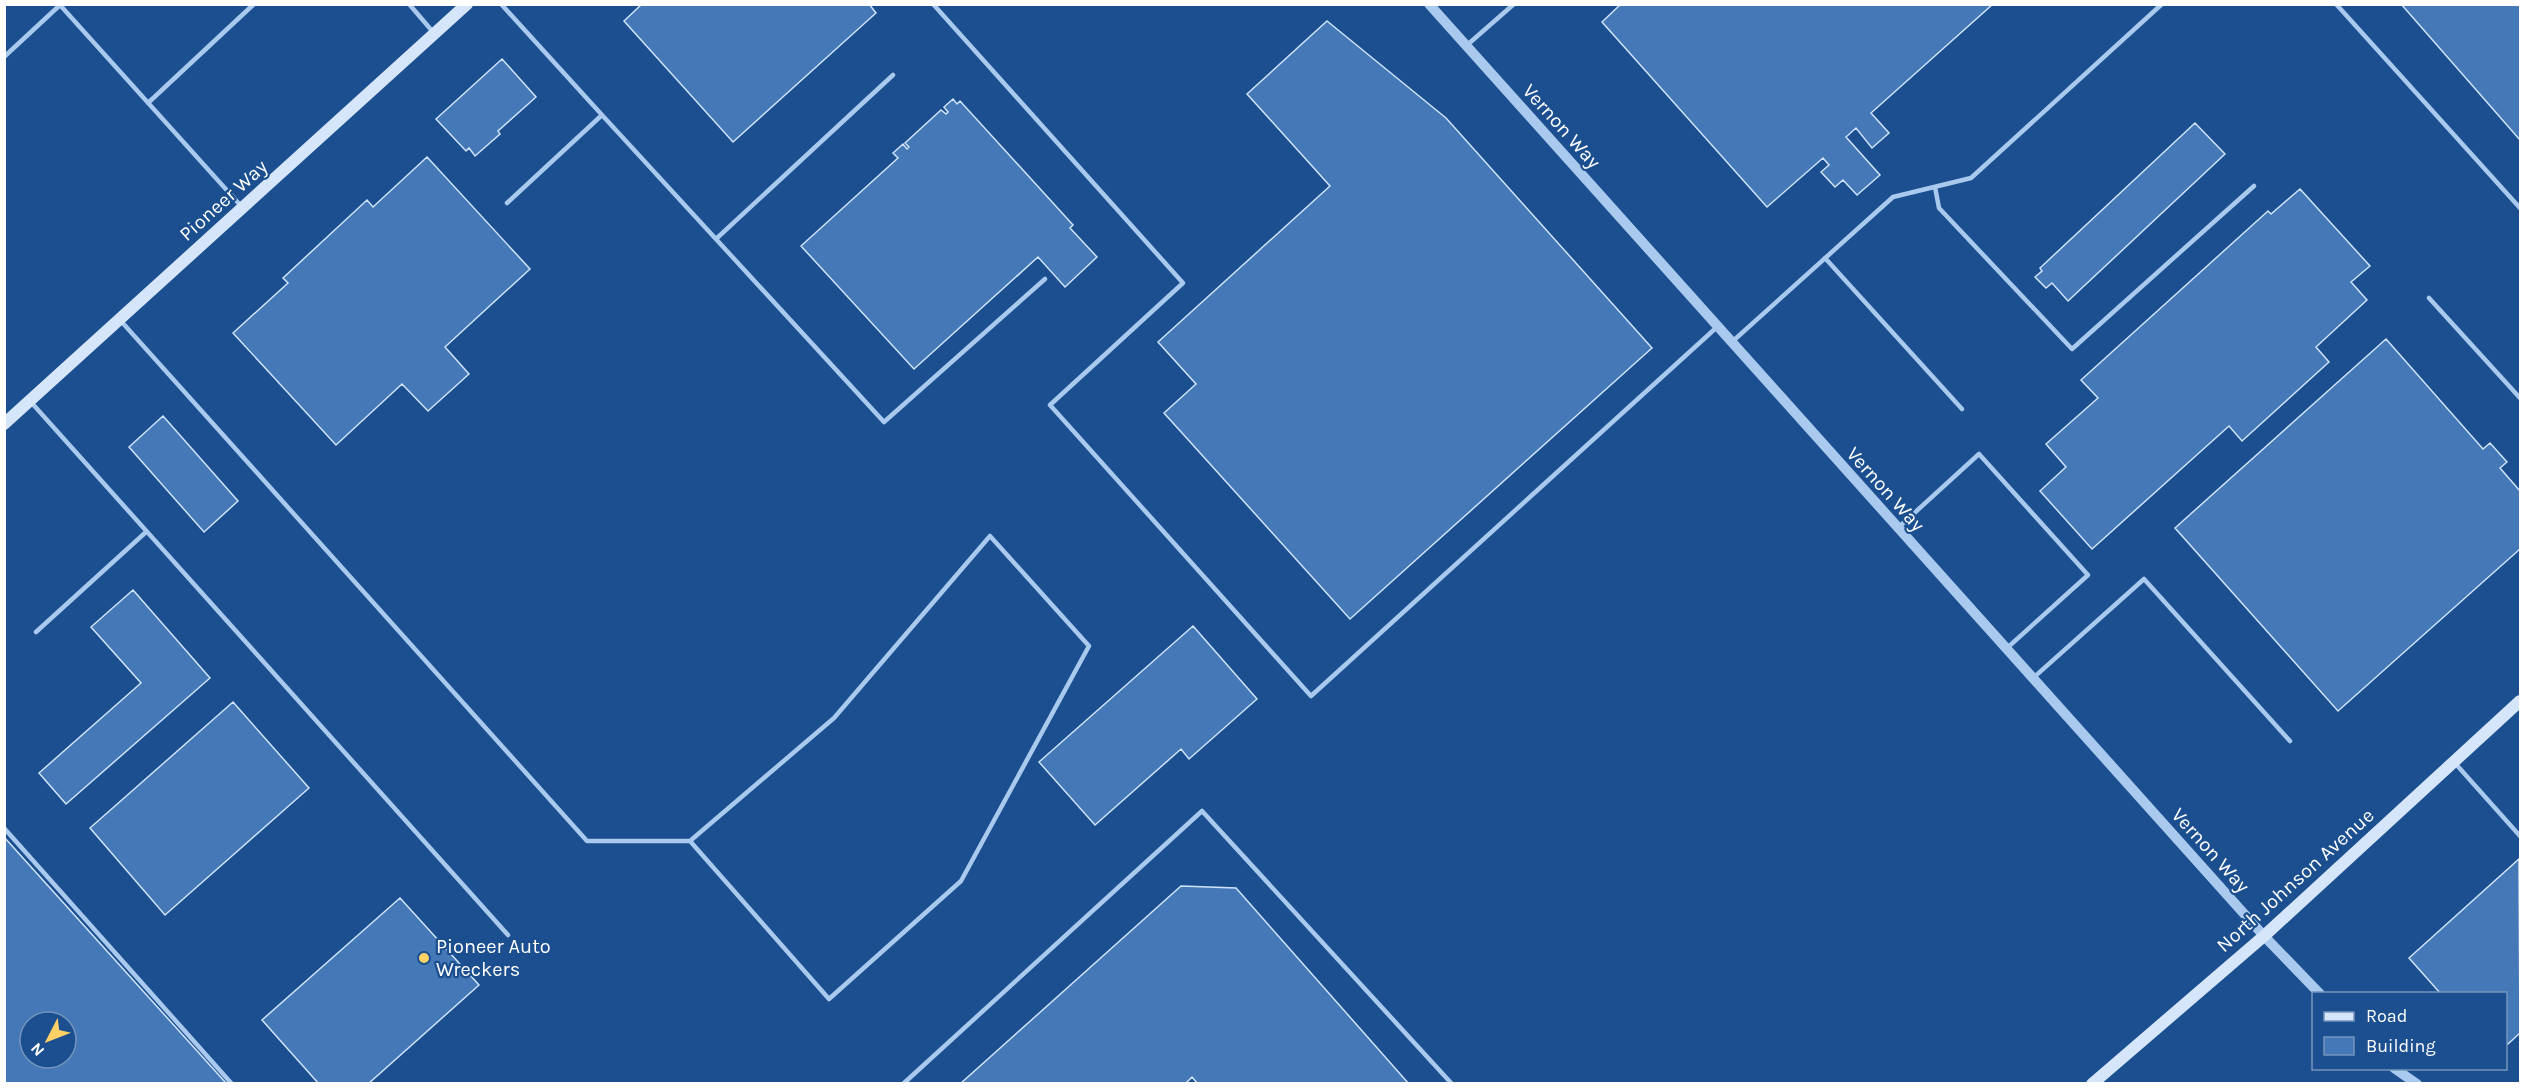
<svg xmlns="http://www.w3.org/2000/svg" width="2525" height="1088" font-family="Karla,sans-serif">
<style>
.building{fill:#4478b7;stroke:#cfe3fa;stroke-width:1.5;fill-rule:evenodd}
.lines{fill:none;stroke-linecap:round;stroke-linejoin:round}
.service{stroke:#a9c9ee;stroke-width:4.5}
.tertiary{stroke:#a9c9ee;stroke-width:10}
.secondary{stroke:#d6e6fa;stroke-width:12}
.poi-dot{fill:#ffd166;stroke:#1b4f8f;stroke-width:2}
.labels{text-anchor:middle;stroke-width:4.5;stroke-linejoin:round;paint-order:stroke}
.street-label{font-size:20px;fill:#fff;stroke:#1b4f8f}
.poi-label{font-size:20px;fill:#fff;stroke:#1b4f8f;text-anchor:start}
</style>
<rect width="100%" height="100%" fill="#1b4f8f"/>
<!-- building -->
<path class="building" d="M642 4H869L876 13 733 142 624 21Z
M1621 4H1993L1871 113 1889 133 1872 148 1856 128 1846 137 1880 175 1857 195 1843 180 1835 187 1821 172 1829 165 1823 158 1767 207 1602 22Z
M2401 4H2520V140Z
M1327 21 1446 118 1652 348 1350 619 1164 413 1196 384 1158 342 1330 186 1247 94Z
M502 59 536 97 498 131 500 134 475 156 469 148 466 151 436 119Z
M953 99 957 104 960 101 1073 225 1070 228 1097 257 1065 287 1038 257 914 369 801 246 898 158 893 153 903 144 907 149 909 147 905 143 941 110 946 114 948 112 944 107Z
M2195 123 2225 154 2068 301 2052 283 2046 288 2035 277 2042 271 2040 268Z
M427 157 530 269 445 347 469 374 428 411 402 384 336 445 233 333 288 283 283 278 367 200 373 207Z
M2300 189 2370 266 2351 282 2367 300 2316 347 2329 362 2242 441 2229 426 2092 549 2040 491 2066 467 2046 444 2098 398 2081 380 2268 211 2271 214Z
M2386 339 2483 449 2490 443 2507 462 2500 468 2520 491V549L2338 711 2175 528Z
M163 416 238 501 204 532 129 447Z
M133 590 210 678 66 804 39 773 141 683 91 627Z
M1193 626 1257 699 1189 759 1181 749 1095 825 1039 762Z
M233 702 309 788 165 915 90 828Z
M4 837 226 1083 225 1084H4ZM30 1022H66V1058H30Z
M2519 859 2520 1033 2508 1044 2506 1042V994H2441L2409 958Z
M1181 886 1236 888 1409 1084H1198L1192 1077 1185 1084H960Z
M400 898 479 985 368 1084H319L262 1020Z"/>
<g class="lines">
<!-- service -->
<path class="service" d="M409 4 433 32
M501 4 602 115 507 203
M933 4 1183 283 1050 405 1311 696 1717 327
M2336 4 2520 208
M1466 46 1514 4
M4 57 60 5 241 206
M148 103 254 4
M602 115 884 422 1045 279
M1935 187 1939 208 2072 349 2254 186
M716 239 893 75
M1825 258 1962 409
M2429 298 2520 398
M120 320 587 841H690L834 718 990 536 1089 646 961 881 829 999 690 841
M1733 341 1893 197 1971 178 2162 4
M30 401 508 935
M1899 527 1979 454 2088 575 2006 649
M36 632 146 532
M2033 678 2144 579 2290 741
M2454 762 2520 836
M4 828 232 1084
M903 1084 1202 811 1452 1084"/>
<!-- tertiary -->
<path class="tertiary" d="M1429 4 2264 936 2320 994
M2394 1068 2417 1084"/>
<!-- secondary -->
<path class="secondary" d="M4 424 467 4
M2092 1084 2264 936 2520 701"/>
</g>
<!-- markers -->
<circle class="poi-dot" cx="424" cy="958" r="6"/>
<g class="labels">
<!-- street labels -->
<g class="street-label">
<text transform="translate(1562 126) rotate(48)" y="7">Vernon Way</text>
<text transform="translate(223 200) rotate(-42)" y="7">Pioneer Way</text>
<text transform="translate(1886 489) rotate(48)" y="7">Vernon Way</text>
<text transform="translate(2211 850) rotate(48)" y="7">Vernon Way</text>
<text transform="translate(2295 880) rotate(-42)" y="7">North Johnson Avenue</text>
</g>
<!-- poi labels -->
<g class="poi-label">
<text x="436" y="953">Pioneer Auto<tspan x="436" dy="23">Wreckers</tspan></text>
</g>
</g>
<!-- border -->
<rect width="2525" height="1088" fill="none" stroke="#ffffff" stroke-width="12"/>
<!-- legend -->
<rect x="2312" y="992" width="195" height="78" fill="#1b4f8f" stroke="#7695bc" stroke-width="1.5"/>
<rect x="2324" y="1012" width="30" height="9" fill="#d6e6fa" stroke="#7695bc" stroke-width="1.5"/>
<text x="2366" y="1022" font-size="18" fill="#ffffff">Road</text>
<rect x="2324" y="1037" width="30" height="18" fill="#4478b7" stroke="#7695bc" stroke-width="1.5"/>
<text x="2366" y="1052" font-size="18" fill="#ffffff">Building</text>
<!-- north arrow -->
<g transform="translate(48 1040) rotate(228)"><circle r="28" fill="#1b4f8f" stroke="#7695bc" stroke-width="1.5"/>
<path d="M0-4.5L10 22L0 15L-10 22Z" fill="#ffd166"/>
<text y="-9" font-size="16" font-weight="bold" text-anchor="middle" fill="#ffffff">N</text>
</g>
</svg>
